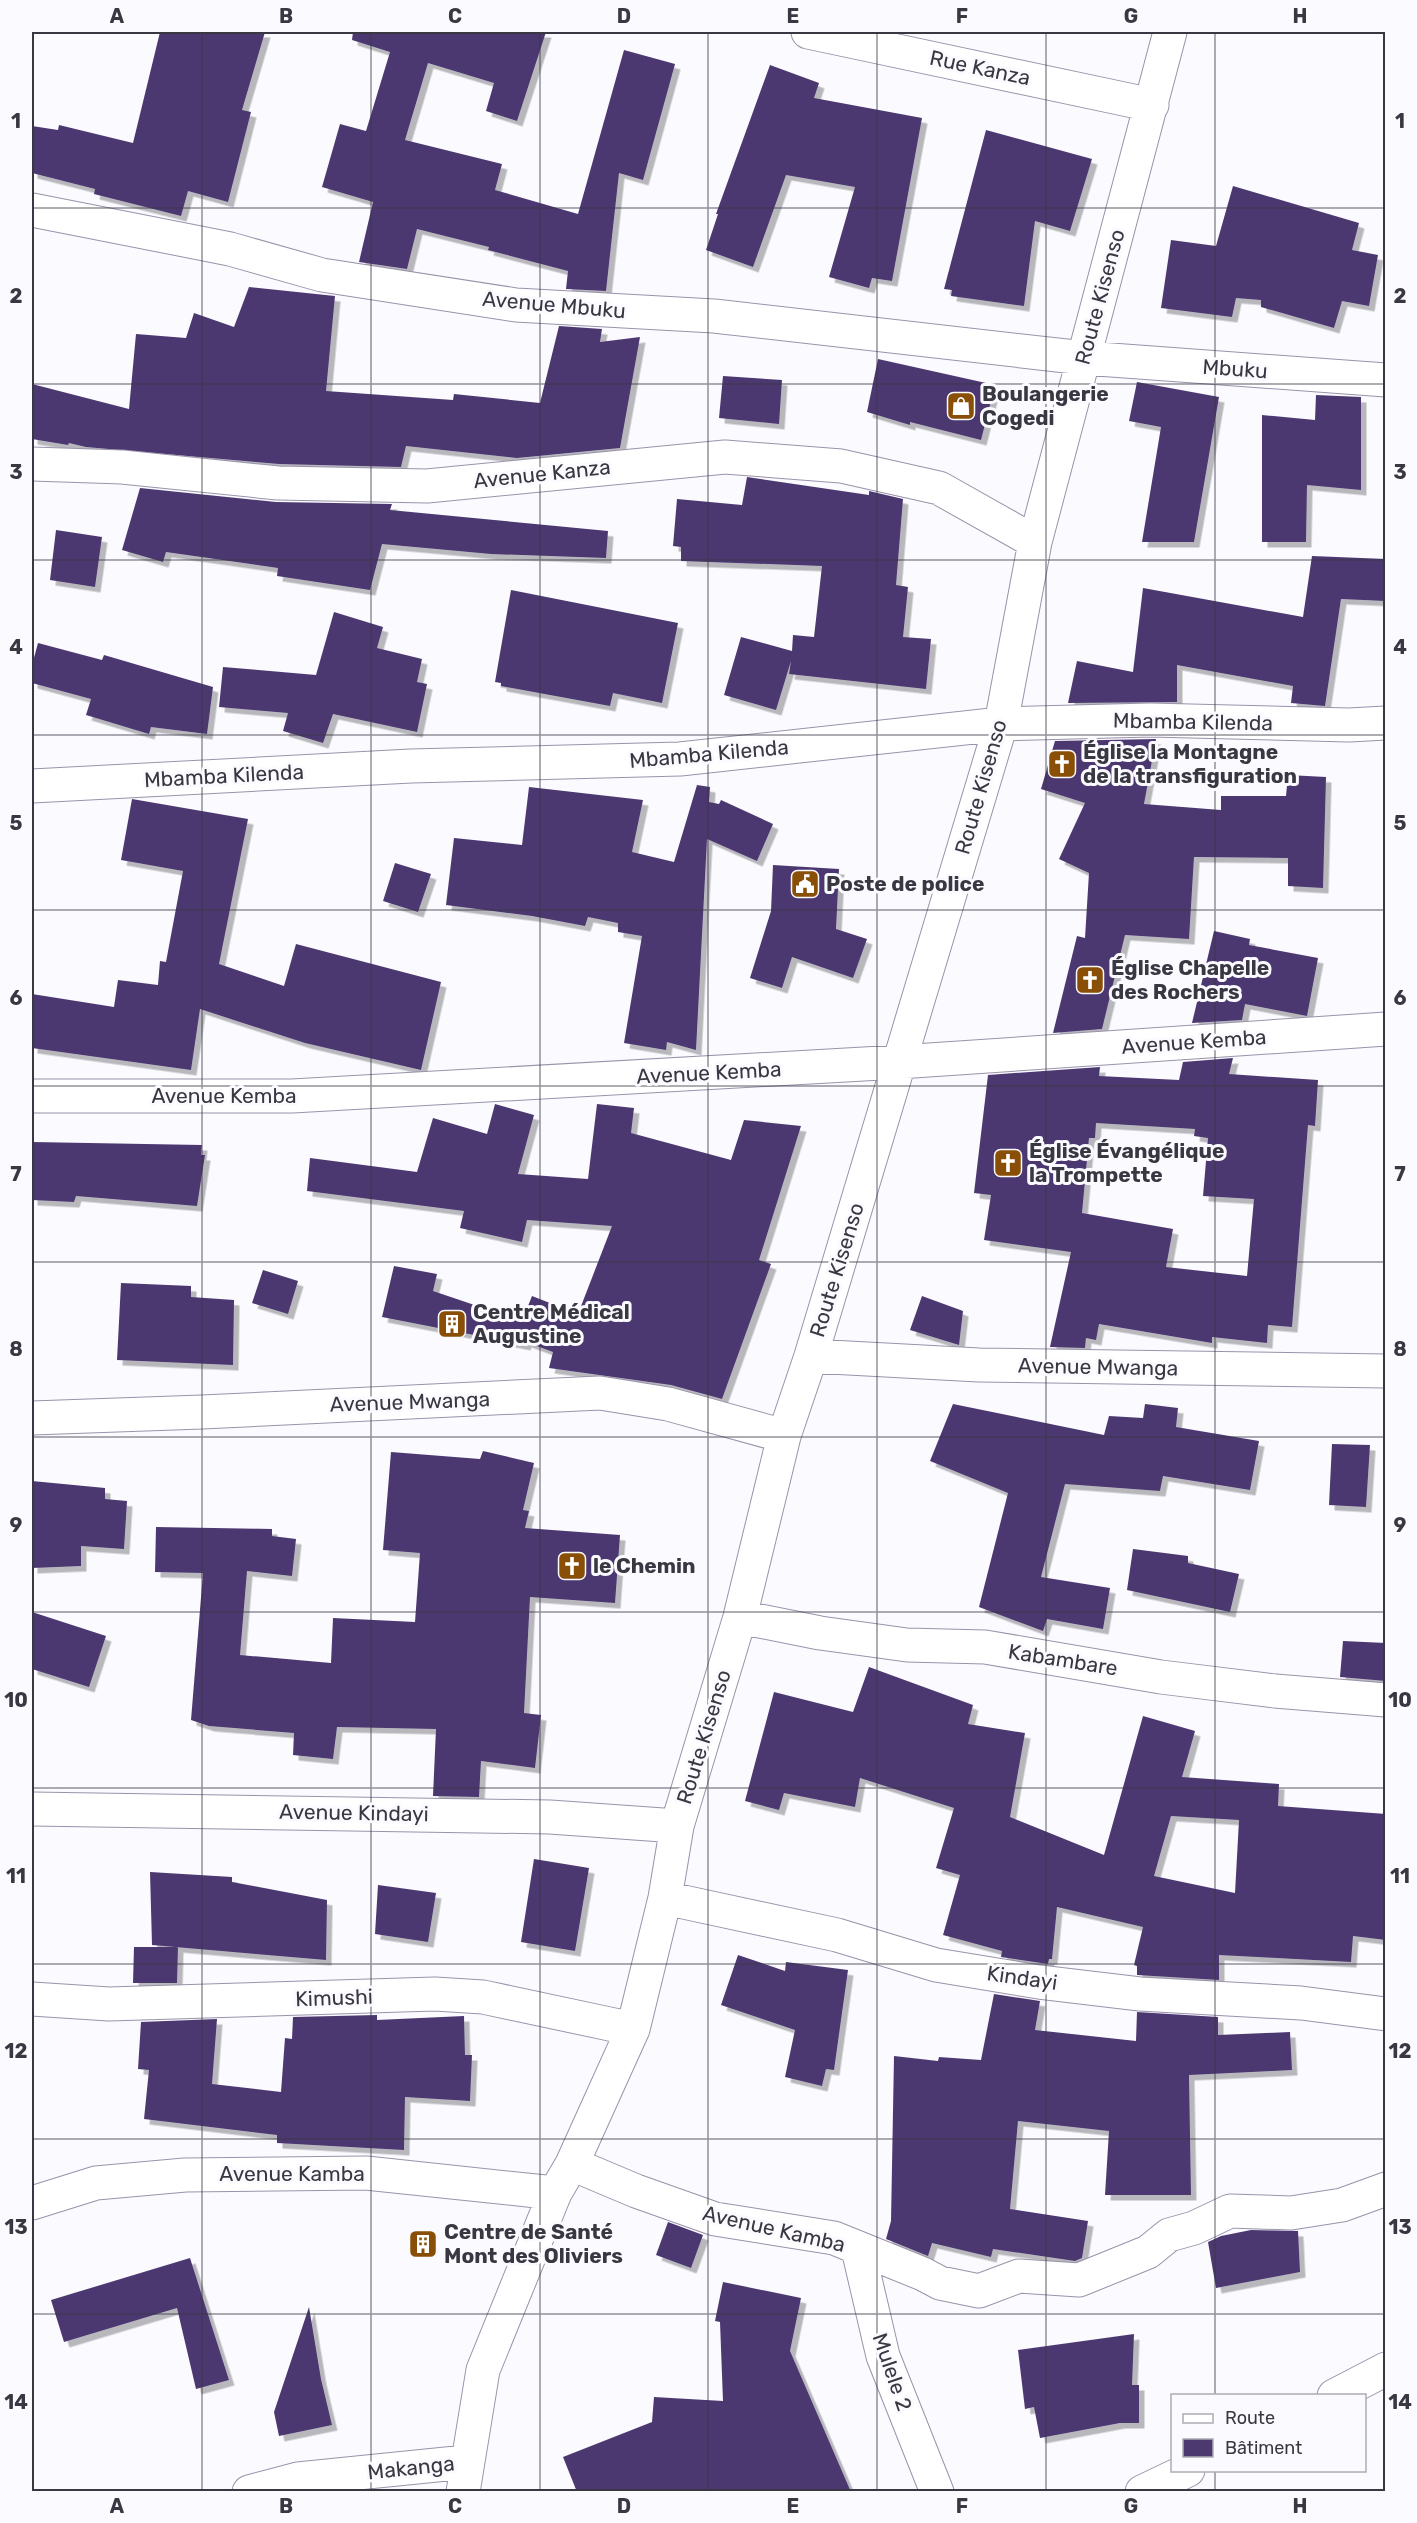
<svg xmlns="http://www.w3.org/2000/svg" width="1417" height="2523" font-family="Rubik,sans-serif">
<style>
.building{fill:#4c3970;fill-rule:evenodd;filter:url(#shadow)}
.lines{fill:none;stroke-linecap:round;stroke-linejoin:round}
.minor-casing{stroke:#9993aa;stroke-width:35}
.minor{stroke:#fff;stroke-width:33}
.grid{fill:none;stroke:#393741;stroke-width:1.5;stroke-opacity:0.55}
.labels{text-anchor:middle;stroke-width:6;stroke-linejoin:round;paint-order:stroke}
.street-label{font-size:21px;fill:#393741;stroke:#fbfaff}
.poi-label{font-size:21px;font-weight:bold;fill:#393741;stroke:#fbfaff;text-anchor:start}
.neatline{fill:none;stroke:#393741;stroke-width:2}
.grid-label{font-size:20px;text-anchor:middle;font-weight:bold;fill:#393741}
</style>
<defs>
<filter id="shadow"><feDropShadow dx="5.5" dy="5.5" stdDeviation="0" flood-color="#0004"/></filter>
</defs>
<rect width="100%" height="100%" fill="#fbfaff"/>
<!-- building -->
<path class="building" d="M160 32H265L242 110 251 112 228 202 188 191 181 216 94 194 95 189 32 173V126L58 130 59 125 133 143Z
M353 32H546L517 121 486 111 494 83 428 63 405 140 502 164 495 190 578 214 624 50 675 64 643 180 619 173 606 291 566 289 568 271 488 250 489 247 417 229 407 269 359 262 373 202 322 187 340 124 366 131 390 52 352 40Z
M770 65 819 83 814 98 922 118 892 281 872 278 869 288 829 277 855 187 786 175 753 267 706 250 718 214H716Z
M986 130 1092 159 1070 231 1035 221 1024 306 951 296 952 290 944 289Z
M1233 186 1359 223 1352 250 1378 255 1369 306 1342 301 1334 328 1261 307V300L1236 298 1232 317 1161 308 1171 240 1216 246Z
M249 287 335 296 326 391 453 400 454 394 540 403 559 326 602 329 600 342 640 337 620 448 517 458 406 446 401 467 279 464 86 447 69 443 68 445 32 439V384L129 409 136 334 186 338 194 313 234 327Z
M878 359 995 385 981 440 910 422V425L867 412Z
M723 376 782 380 779 424 719 418Z
M1137 382 1219 397 1194 542H1142L1161 427 1129 421Z
M1316 395 1361 397V490L1307 485 1306 542H1262V415L1315 420Z
M747 477 869 495V491L903 499 896 585 908 587 903 637 931 639 926 689 789 674 791 661 776 710 724 695 741 637 792 651 793 635 814 637 822 566 681 561V547L673 546 677 499 742 505Z
M140 488 276 502 392 504 390 510 608 531 606 558 491 554 382 544 370 590 277 576 278 568 166 552 163 562 122 550Z
M56 530 102 537 95 587 50 580Z
M1312 556 1386 559V601L1341 599 1325 706 1291 703 1293 686 1177 665V702L1068 703 1077 661 1133 672 1143 588 1303 617Z
M511 590 678 623 662 703 613 693 610 706 501 686V683L495 682Z
M334 612 383 627 377 648 422 659 417 682 427 684 417 732 333 714 323 743 283 731 288 713 219 707 223 667 316 675Z
M38 643 102 660 104 655 213 687 207 734 151 727 149 734 86 715 91 699 32 683V665Z
M1156 739 1144 804 1221 810V796H1286L1288 775 1326 777 1323 888 1288 886V858L1194 857 1189 939 1125 935 1102 1029 1053 1033 1077 936 1085 938 1089 873 1059 859 1085 803 1041 789 1055 741Z
M697 785 710 787 709 802 719 804 721 800 773 824 757 861 707 839 696 1050 667 1042 666 1050 624 1043 642 936 618 932V923L588 917 585 926 532 916 446 905 454 838 522 845 529 787 643 800 632 852 674 862Z
M132 799 248 819 219 964 284 986 296 944 441 982 421 1070 305 1043 200 1009 191 1070 32 1048V994L114 1007 118 980 158 985 160 961 166 962 183 871 121 860Z
M395 863 431 874 418 912 383 901Z
M773 865 839 869 836 929 867 939 853 978 792 957 782 988 750 978 771 911Z
M1214 931 1250 939 1249 945 1318 958 1307 1016 1245 1004 1242 1020 1192 1023Z
M1233 1058 1229 1074 1318 1080 1315 1126 1308 1125 1292 1327 1268 1325 1267 1343 1212 1337V1343L1099 1324 1096 1340 1086 1338 1085 1348 1050 1347 1071 1252 984 1240 991 1195 974 1193 988 1075 1100 1067 1099 1076 1179 1080 1183 1062ZM1096 1123 1195 1129 1194 1136 1208 1138 1203 1196 1254 1199 1247 1276 1166 1267 1173 1229 1082 1213 1089 1138H1095Z
M495 1104 534 1115 518 1174 588 1179 597 1104 634 1108 631 1133 731 1160 744 1120 801 1126 759 1260 771 1264 722 1399 671 1385 549 1368 553 1352 526 1342 525 1345 382 1317 394 1266 437 1274 433 1291 522 1321 532 1296 578 1314 612 1226 527 1220 522 1242 460 1228 464 1211 307 1191 310 1158 417 1172 433 1118 487 1134Z
M32 1142 202 1145 201 1155H205L197 1206 76 1196 74 1202 32 1200Z
M263 1270 298 1281 288 1314 252 1303Z
M121 1283 191 1286V1297L234 1300 233 1365 117 1360Z
M922 1296 963 1311 959 1345 910 1330Z
M953 1404 1104 1435 1109 1416 1143 1418 1145 1404 1178 1408 1176 1427 1259 1441 1250 1490 1163 1476 1160 1491 1065 1484 1041 1577 1110 1588 1103 1629 1047 1619 1043 1631 979 1607 1008 1493 930 1461Z
M1332 1444 1370 1445 1366 1507 1329 1505Z
M483 1451 534 1463 523 1510 529 1511 525 1528 620 1535 615 1603 530 1597 524 1713 541 1715 535 1768 481 1761 479 1797 433 1796 436 1729 337 1727 333 1759 293 1755 294 1733 209 1726 191 1720 203 1573 155 1572 156 1527 272 1529V1536L296 1539 292 1576 247 1571 240 1655 331 1663 333 1618 415 1622 420 1553 383 1550 391 1452 480 1459Z
M32 1481 105 1488V1499L127 1501 124 1549 81 1546V1566L32 1568Z
M1133 1549 1188 1556V1563L1239 1574 1230 1612 1127 1590Z
M32 1612 106 1636 89 1687 32 1669Z
M1343 1641 1386 1643V1681L1340 1677Z
M869 1667 973 1705 968 1724 1025 1733 1010 1817 1104 1855 1143 1716 1195 1731 1182 1777 1279 1784 1278 1806 1386 1814V1940L1353 1936 1351 1962 1219 1955V1980L1137 1975V1966L1134 1965 1143 1927 1057 1907 1052 1959H1049L1048 1964 1001 1957 1002 1951 943 1935 960 1875 936 1868 954 1808 860 1778 855 1807 784 1793 779 1810 745 1801 774 1692 853 1712ZM1171 1816 1239 1820 1235 1893 1154 1876Z
M534 1859 589 1868 575 1951 521 1942Z
M150 1872 232 1877V1882L327 1900 326 1960 152 1945Z
M378 1885 436 1893 428 1942 375 1934Z
M134 1947H178L177 1983H133Z
M738 1955 785 1971 786 1962 848 1970 834 2070 826 2069 822 2086 785 2077 795 2030 721 2005Z
M994 1994 1040 2001 1035 2030 1136 2041 1137 2012 1218 2017V2035L1290 2032 1292 2070 1189 2075 1191 2195H1105L1109 2131 1018 2121 1010 2209 1088 2221 1082 2258 1075 2261 993 2249 991 2257 932 2243 928 2256 886 2239 891 2221 894 2056 938 2061 939 2057 981 2060Z
M377 2015V2020L464 2016 465 2055H472L470 2101 405 2097 404 2150 277 2143V2135L144 2119 149 2070 138 2069 141 2022 217 2019 212 2084 281 2092 285 2038 292 2039 293 2017Z
M668 2222 703 2235 691 2268 656 2255Z
M1251 2230 1298 2231 1300 2272 1216 2288 1208 2242 1221 2236Z
M190 2258 229 2380 196 2389 177 2308 64 2342 51 2300Z
M723 2282 801 2298 790 2351 851 2492H577L563 2457 652 2422 654 2397 723 2401 720 2322 715 2321Z
M309 2307 321 2379 332 2425 279 2436 274 2412Z
M1134 2334 1132 2385H1139V2423H1120L1040 2438 1034 2407 1025 2409 1018 2350Z"/>
<g class="lines">
<!-- minor casing -->
<g class="minor-casing">
<path id="minor" d="M808 32 1152 105
M32 210 230 249 322 275 516 305 714 316 1084 358 1386 380
M32 464 122 467 278 483 427 486 725 457 841 466 939 488 1035 542
M32 786 411 766 680 759 1001 724 1150 720 1349 725 1386 723
M32 1096H292L899 1062 1386 1029
M811 1356 979 1365 1386 1371
M32 1418 202 1412 600 1393 668 1404 784 1436
M740 1617 820 1633 907 1645 985 1647 1161 1677 1275 1691 1386 1700
M32 1809 550 1817 677 1826
M665 1898 837 1935 936 1965 1039 1982 1140 1994 1301 2003 1386 2014
M32 1999 109 2004 435 1994 483 1997 633 2029
M572 2164 636 2191 715 2219 834 2238 923 2274 940 2283 979 2291 1019 2276 1079 2280 1148 2252 1169 2235 1194 2228 1230 2211 1291 2213 1342 2205 1386 2189
M32 2203 96 2183 185 2175 366 2173 555 2193
M858 2249 883 2356 937 2492
M1334 2396 1386 2369
M249 2492 298 2479 466 2462
M463 2492 483 2370 555 2193 572 2164 633 2029 665 1898 677 1826 740 1617 784 1436 811 1356 1001 724 1035 542 1170 32
M1142 2492 1188 2470"/>
</g>
<!-- minor -->
<use href="#minor" class="minor"/>
</g>
<!-- grid -->
<path class="grid" d="M202 32V2492M371 32V2492M540 32V2492M708 32V2492M877 32V2492M1046 32V2492M1215 32V2396M32 208H1386M32 384H1386M32 560H1386M32 735H1386M32 910H1386M32 1086H1386M32 1262H1386M32 1437H1386M32 1612H1386M32 1788H1386M32 1964H1386M32 2139H1386M32 2314H1386M1215 2470V2492"/>
<!-- icons -->
<defs>
<g id="shop-square" transform="scale(1.5)"><rect x="-9" y="-9" width="18" height="18" rx="4" fill="#894f07" stroke="#fbfaff"/><path d="M-5-2.5h2.3a2.7 3.5 0 0 1 5.4 0H5L5.5 6h-11ZM-1.5-2.5h3a1.5 2.3 0 0 0-3 0Z" fill="#fff"/></g>
<g id="church-square" transform="scale(1.5)"><rect x="-9" y="-9" width="18" height="18" rx="4" fill="#894f07" stroke="#fbfaff"/><path d="M-1.2-6h2.4v3.5h3.3v2.4h-3.3V6h-2.4V-.1h-3.3v-2.4h3.3Z" fill="#fff"/></g>
<g id="civic-square" transform="scale(1.5)"><rect x="-9" y="-9" width="18" height="18" rx="4" fill="#894f07" stroke="#fbfaff"/><path d="M-.6-6.5H3V-4.5H.6V-3L4-1V1h2V6H-6V1h2V-1L-.6-3ZM-1.2 2.5V6h2.4V2.5Z" fill="#fff"/></g>
<g id="building-square" transform="scale(1.5)"><rect x="-9" y="-9" width="18" height="18" rx="4" fill="#894f07" stroke="#fbfaff"/><path d="M-4-6H4V6H1V3H-1V6H-4ZM-2.5-4.3h1.7v1.8h-1.7ZM.8-4.3h1.7v1.8H.8ZM-2.5-1h1.7V.8h-1.7ZM.8-1h1.7V.8H.8Z" fill="#fff"/></g>
</defs>
<g fill-rule="evenodd">
<use href="#shop-square" x="961" y="406"/>
<use href="#church-square" x="1062" y="764"/>
<use href="#civic-square" x="805" y="884"/>
<use href="#church-square" x="1090" y="980"/>
<use href="#church-square" x="1008" y="1163"/>
<use href="#building-square" x="452" y="1324"/>
<use href="#church-square" x="572" y="1566"/>
<use href="#building-square" x="423" y="2244"/>
</g>
<g class="labels">
<!-- street labels -->
<g class="street-label">
<text transform="translate(980 68) rotate(12)" y="7">Rue Kanza</text>
<text transform="translate(1100 297) rotate(-75)" y="7">Route Kisenso</text>
<text transform="translate(554 305) rotate(5)" y="7">Avenue Mbuku</text>
<text transform="translate(1235 369) rotate(4)" y="7">Mbuku</text>
<text transform="translate(542 474) rotate(-6)" y="7">Avenue Kanza</text>
<text transform="translate(1193 722) rotate(1)" y="7">Mbamba Kilenda</text>
<text transform="translate(709 754) rotate(-5)" y="7">Mbamba Kilenda</text>
<text transform="translate(224 776) rotate(-3)" y="7">Mbamba Kilenda</text>
<text transform="translate(981 787) rotate(-74)" y="7">Route Kisenso</text>
<text transform="translate(1194 1042) rotate(-4)" y="7">Avenue Kemba</text>
<text transform="translate(709 1073) rotate(-3)" y="7">Avenue Kemba</text>
<text x="224" y="1103">Avenue Kemba</text>
<text transform="translate(837 1270) rotate(-73)" y="7">Route Kisenso</text>
<text transform="translate(1098 1367) rotate(1)" y="7">Avenue Mwanga</text>
<text transform="translate(410 1402) rotate(-2)" y="7">Avenue Mwanga</text>
<text transform="translate(1063 1660) rotate(9)" y="7">Kabambare</text>
<text transform="translate(704 1737) rotate(-73)" y="7">Route Kisenso</text>
<text transform="translate(354 1813) rotate(1)" y="7">Avenue Kindayi</text>
<text transform="translate(1022 1978) rotate(8)" y="7">Kindayi</text>
<text transform="translate(334 1998) rotate(-2)" y="7">Kimushi</text>
<text x="292" y="2181">Avenue Kamba</text>
<text transform="translate(774 2229) rotate(13)" y="7">Avenue Kamba</text>
<text transform="translate(892 2372) rotate(71)" y="7">Mulele 2</text>
<text transform="translate(411 2468) rotate(-6)" y="7">Makanga</text>
</g>
<!-- poi labels -->
<g class="poi-label">
<text x="982" y="401">Boulangerie<tspan x="982" dy="24">Cogedi</tspan></text>
<text x="1083" y="759">Église la Montagne<tspan x="1083" dy="24">de la transfiguration</tspan></text>
<text x="826" y="891">Poste de police</text>
<text x="1111" y="975">Église Chapelle<tspan x="1111" dy="24">des Rochers</tspan></text>
<text x="1029" y="1158">Église Évangélique<tspan x="1029" dy="24">la Trompette</tspan></text>
<text x="473" y="1319">Centre Médical<tspan x="473" dy="24">Augustine</tspan></text>
<text x="593" y="1573">le Chemin</text>
<text x="444" y="2239">Centre de Santé<tspan x="444" dy="24">Mont des Oliviers</tspan></text>
</g>
</g>
<!-- border -->
<rect width="1417" height="2523" fill="none" stroke="#fbfaff" stroke-width="66"/>
<!-- legend -->
<rect x="1171" y="2394" width="195" height="78" fill="#fbfaff" stroke="#adacb3" stroke-width="1.5"/>
<rect x="1183" y="2414" width="30" height="9" fill="#ffffff" stroke="#adacb3" stroke-width="1.5"/>
<text x="1225" y="2424" font-size="18" fill="#393741">Route</text>
<rect x="1183" y="2439" width="30" height="18" fill="#4c3970" stroke="#adacb3" stroke-width="1.5"/>
<text x="1225" y="2454" font-size="18" fill="#393741">Bâtiment</text>
<rect x="33" y="33" width="1351" height="2457" class="neatline"/>
<g class="grid-label">
<text x="117" y="23">A</text>
<text x="286" y="23">B</text>
<text x="455" y="23">C</text>
<text x="624" y="23">D</text>
<text x="793" y="23">E</text>
<text x="962" y="23">F</text>
<text x="1131" y="23">G</text>
<text x="1300" y="23">H</text>
<text x="16" y="128">1</text>
<text x="1400" y="128">1</text>
<text x="16" y="303">2</text>
<text x="1400" y="303">2</text>
<text x="16" y="479">3</text>
<text x="1400" y="479">3</text>
<text x="16" y="654">4</text>
<text x="1400" y="654">4</text>
<text x="16" y="830">5</text>
<text x="1400" y="830">5</text>
<text x="16" y="1005">6</text>
<text x="1400" y="1005">6</text>
<text x="16" y="1181">7</text>
<text x="1400" y="1181">7</text>
<text x="16" y="1356">8</text>
<text x="1400" y="1356">8</text>
<text x="16" y="1532">9</text>
<text x="1400" y="1532">9</text>
<text x="16" y="1707">10</text>
<text x="1400" y="1707">10</text>
<text x="16" y="1883">11</text>
<text x="1400" y="1883">11</text>
<text x="16" y="2058">12</text>
<text x="1400" y="2058">12</text>
<text x="16" y="2234">13</text>
<text x="1400" y="2234">13</text>
<text x="16" y="2409">14</text>
<text x="1400" y="2409">14</text>
<text x="117" y="2513">A</text>
<text x="286" y="2513">B</text>
<text x="455" y="2513">C</text>
<text x="624" y="2513">D</text>
<text x="793" y="2513">E</text>
<text x="962" y="2513">F</text>
<text x="1131" y="2513">G</text>
<text x="1300" y="2513">H</text>
</g>
</svg>
